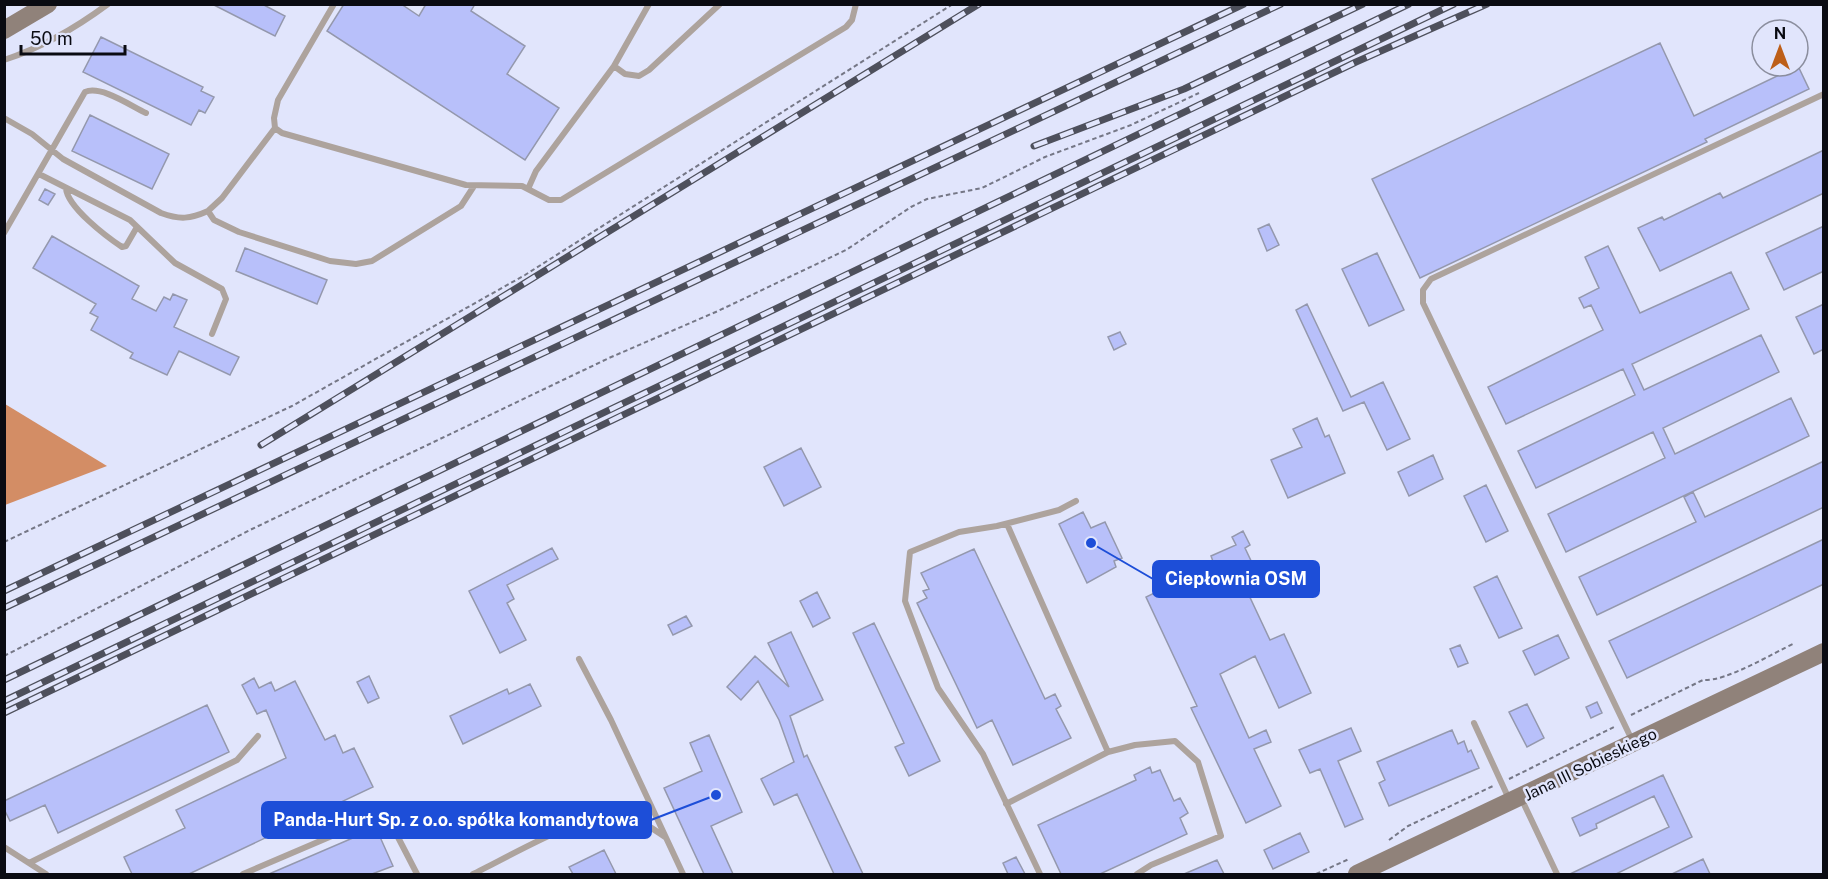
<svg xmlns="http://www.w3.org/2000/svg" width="1828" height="879" font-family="'Public Sans',sans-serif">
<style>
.forest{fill:#d38d65}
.building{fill:#b8c0fa;stroke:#9498ad;stroke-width:1.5}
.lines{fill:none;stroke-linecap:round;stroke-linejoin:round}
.path{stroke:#757786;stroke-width:2;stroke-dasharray:4.5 3;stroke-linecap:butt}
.lane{stroke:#ada39d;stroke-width:6}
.secondary{stroke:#90827a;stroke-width:18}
.rail-casing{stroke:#4e505c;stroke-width:7}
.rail{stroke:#e1e5fc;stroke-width:4.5;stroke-dasharray:14;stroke-linecap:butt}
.labels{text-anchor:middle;stroke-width:5;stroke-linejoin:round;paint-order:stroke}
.street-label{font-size:16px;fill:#0a0b12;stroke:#e1e5fc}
.leader{fill:none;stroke:#1d4ed8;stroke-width:2}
.callout-dot{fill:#1d4ed8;stroke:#e1e5fc;stroke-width:2}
.callout{fill:#1d4ed8;stroke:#1d4ed8;stroke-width:2}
.callout-label{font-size:18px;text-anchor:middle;font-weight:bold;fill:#fff}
</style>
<rect width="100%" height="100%" fill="#e1e5fc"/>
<!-- forest -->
<path class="forest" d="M5 404 107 466 5 505Z"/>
<!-- building -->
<path class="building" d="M212 4H262L285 16 275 36Z
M344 4H401L419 16 426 4H475L471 11 525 46 507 74 559 108 525 160 327 31Z
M101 37 203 87 201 91 214 97 205 113 199 110 191 125 83 72Z
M1660 43 1694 116 1798 66 1809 89 1705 139 1707 142 1420 278 1372 179Z
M90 115 169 154 152 189 72 151Z
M1824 150V193L1660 271 1638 228 1662 217 1664 220 1720 193 1723 198Z
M45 189 55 194 48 205 39 200Z
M1269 224 1279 245 1267 251 1258 229Z
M1824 226V271L1784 290 1766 253Z
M52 236 139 286 132 299 156 311 164 297 170 300 173 294 187 300 174 327 239 357 230 375 179 351 167 375 130 358 133 353 91 330 98 317 90 313 96 304 33 268Z
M1608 246 1640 313 1731 272 1749 309 1632 364 1644 390 1761 335 1779 372 1663 428 1675 454 1791 398 1809 436 1566 552 1548 514 1665 458 1653 432 1536 488 1518 451 1635 395 1623 369 1506 424 1488 387 1603 330 1591 305 1584 308 1579 298 1599 288 1585 257Z
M245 248 327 280 317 304 236 271Z
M1377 253 1404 310 1369 326 1342 269Z
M1307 304 1351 397 1383 382 1410 439 1387 450 1364 402 1343 411 1296 310Z
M1824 304V349L1814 354 1796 317Z
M1120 332 1126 344 1114 350 1108 337Z
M1317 418 1325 437 1329 435 1345 473 1288 498 1271 460 1302 447 1293 429Z
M801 448 821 487 784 506 764 467Z
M1433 455 1443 479 1409 496 1398 472Z
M1824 461V507L1597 615 1579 577 1696 522 1684 497 1693 492 1705 517Z
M1486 485 1508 531 1486 542 1464 496Z
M1083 512 1091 528 1105 522 1122 558 1114 561 1116 567 1087 583 1059 524Z
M1243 531 1250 545 1245 548 1262 584 1247 591 1270 640 1284 634 1311 693 1279 708 1255 656 1220 674 1249 738 1266 730 1271 742 1254 749 1281 806 1246 823 1191 708 1197 706 1146 597 1214 564 1211 556 1236 545 1232 537Z
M1824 539V584L1627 678 1609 641Z
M552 548 558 559 507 585 514 599 507 603 526 640 500 653 469 591Z
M974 549 1045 699 1055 694 1061 706 1056 709 1071 738 1013 765 992 720 977 728 917 603 927 598 923 591 929 589 921 573Z
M1497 576 1522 628 1499 638 1474 587Z
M817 592 830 618 813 627 800 601Z
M686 616 692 626 673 635 668 625Z
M874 623 940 761 909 776 895 747 904 743 853 633Z
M791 632 823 700 790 716 804 757 807 755 863 874H834L797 794 774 805 761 779 794 762 779 720 758 681 741 700 727 687 755 656 789 687 768 643Z
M1558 635 1569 658 1535 675 1523 651Z
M1460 645 1468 663 1458 667 1450 649Z
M369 676 379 698 368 703 357 682Z
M254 678 259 688 271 682 275 691 295 681 325 740 335 735 343 753 354 748 373 787 189 874H132L124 857 185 828 176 810 286 758 266 710 257 714 242 685Z
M530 684 541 706 463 744 450 716 507 689 509 694Z
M1597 702 1602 713 1591 718 1586 707Z
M1527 704 1544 738 1527 747 1509 712Z
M207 705 229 752 58 833 45 805 10 821 4 809V801Z
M1351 728 1361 751 1338 761 1363 819 1345 827 1320 769 1310 773 1299 750Z
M1452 730 1458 744 1464 741 1468 752 1471 750 1479 768 1389 806 1379 783 1385 780 1377 762Z
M709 735 742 812 711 826 733 874H704L664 788 702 771 690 743Z
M1150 767 1152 773 1160 770 1174 801 1180 798 1188 813 1180 818 1187 834 1100 874H1061L1038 825 1136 780 1134 775Z
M1663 775 1692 837 1616 874H1570L1669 827 1654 796 1596 824 1597 828 1580 836 1572 818Z
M376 828 393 866 372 874H269Z
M1300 833 1309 852 1273 869 1264 850Z
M604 850 616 874H573L569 867Z
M1016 857 1025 874H1008L1003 863Z
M1703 859 1710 874H1672Z
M1217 860 1224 874H1184Z"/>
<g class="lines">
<!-- path -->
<path class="path" d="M4 542 292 406 525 275 953 4
M4 656 252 529 609 358 718 311 846 250 911 207 927 199 982 188 1045 157 1131 125 1199 93
M1631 715 1703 680C1726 682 1773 653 1795 643
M1509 779 1614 727
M1389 840 1408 826 1493 786
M1316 874 1349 859"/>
<!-- lane -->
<path class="lane" d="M334 4 278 100 274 118 275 128 282 133 466 185 522 186 549 200H561L846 27 852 20 856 4
M4 60C41 48 77 27 108 4
M614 66 649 4
M4 118 32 134 63 159 161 213C180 220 190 219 208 211
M275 128 222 198 208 211 214 220 239 232 330 261 356 264 372 261 461 206 474 186
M39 174 130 220 175 263 222 289 226 299 212 334
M66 188C67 207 107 237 122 247L126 246 137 227
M528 189 536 171 614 66 625 74 639 76 649 70 720 4
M4 233 85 92C101 85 131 106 146 113
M1007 524 1108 752 1135 745 1175 741 1198 762 1221 836 1151 865 1137 874
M579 659 611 720 683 874
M1474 723 1509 799
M1632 740 1423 303V290L1431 279 1824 94
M1521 798 1557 874
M1006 804 1108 752
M4 847 46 874
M29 863 237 760 258 736
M243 874 381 815 387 816 417 874
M473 874C505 859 592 807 625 815 640 819 653 829 665 837
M1040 874 983 754 938 688 905 601 910 552 959 532 997 526 1059 510 1076 501"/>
<!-- secondary -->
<path class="secondary" d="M4 30 48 4
M1357 874 1824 652"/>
<!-- rail casing -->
<g class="rail-casing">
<path id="rail" d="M1034 146 1184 89 1363 4
M261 445 979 4
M4 591 1244 4
M4 608 1281 4
M4 680 1409 4
M4 701 1454 4
M4 713 1356 62 1487 4"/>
</g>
<!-- rail -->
<use href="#rail" class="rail"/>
</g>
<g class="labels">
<!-- street labels -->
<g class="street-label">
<text transform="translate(1590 764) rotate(-26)" y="6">Jana III Sobieskiego</text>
</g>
</g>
<!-- callouts -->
<path class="leader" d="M1091 543L1153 579M716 795L651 820"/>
<g class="callout-dot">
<circle cx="1091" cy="543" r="6"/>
<circle cx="716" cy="795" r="6"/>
</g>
<g class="callout">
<rect x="1153" y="561" width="166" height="36" rx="6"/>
<rect x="262" y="802" width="389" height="36" rx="6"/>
</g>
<g class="callout-label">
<text x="1236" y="585">Ciepłownia OSM</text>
<text x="456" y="826">Panda-Hurt Sp. z o.o. spółka komandytowa</text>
</g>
<!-- border -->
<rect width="1828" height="879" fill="none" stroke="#0a0b12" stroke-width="12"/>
<!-- north arrow -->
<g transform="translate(1780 48)"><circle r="28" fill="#e1e5fc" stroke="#8b8e9e" stroke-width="1.5"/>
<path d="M0-4.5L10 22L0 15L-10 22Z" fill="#bd5e18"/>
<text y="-9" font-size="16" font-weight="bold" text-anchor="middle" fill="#0a0b12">N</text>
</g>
<!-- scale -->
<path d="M21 45v9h104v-9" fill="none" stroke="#0a0b12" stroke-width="3"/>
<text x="30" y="45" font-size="18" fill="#0a0b12" stroke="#e1e5fc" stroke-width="4.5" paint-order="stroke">50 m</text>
</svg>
